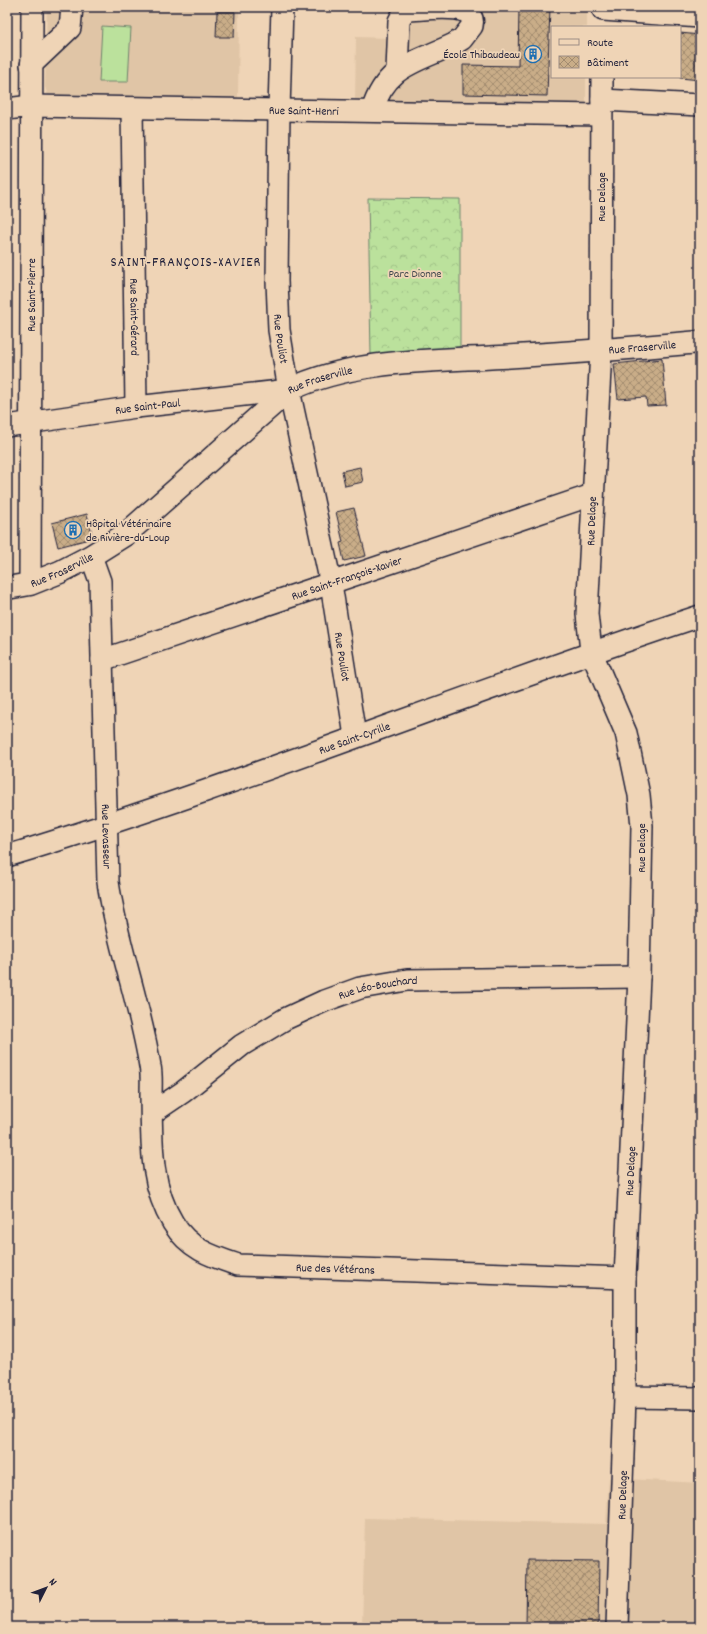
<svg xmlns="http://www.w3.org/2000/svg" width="707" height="1634" font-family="Dekko,sans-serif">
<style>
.built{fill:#e0c5a6}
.forest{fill:url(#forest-crowns);stroke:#6e826c}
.garden{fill:#bbe19c;stroke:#6e826c}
.building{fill:url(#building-cross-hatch);stroke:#22223b}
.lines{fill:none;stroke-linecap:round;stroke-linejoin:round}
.minor-casing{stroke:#22223b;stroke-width:24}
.major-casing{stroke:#22223b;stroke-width:25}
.minor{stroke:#efd4b6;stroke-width:21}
.major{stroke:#efd4b6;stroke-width:22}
.labels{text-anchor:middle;stroke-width:3.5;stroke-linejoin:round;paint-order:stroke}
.poi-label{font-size:12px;fill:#22223b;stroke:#efd4b6;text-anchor:end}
.street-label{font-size:12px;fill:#22223b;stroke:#efd4b6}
.park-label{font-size:12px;fill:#41484e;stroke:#efd4b6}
.quarter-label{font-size:14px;letter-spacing:1px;fill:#22223b;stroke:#efd4b6}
</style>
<defs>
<pattern id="forest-crowns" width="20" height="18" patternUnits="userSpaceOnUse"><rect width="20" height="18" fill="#bbe19c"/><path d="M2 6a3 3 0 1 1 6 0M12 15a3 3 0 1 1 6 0" fill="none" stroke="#a0c187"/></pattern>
<pattern id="building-cross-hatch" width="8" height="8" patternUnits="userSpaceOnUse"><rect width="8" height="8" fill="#c9ad88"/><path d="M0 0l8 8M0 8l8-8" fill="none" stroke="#a38c70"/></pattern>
</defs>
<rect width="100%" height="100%" fill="#efd4b6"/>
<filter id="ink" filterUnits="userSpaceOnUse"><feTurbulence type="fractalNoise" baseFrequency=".025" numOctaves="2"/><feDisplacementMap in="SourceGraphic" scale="8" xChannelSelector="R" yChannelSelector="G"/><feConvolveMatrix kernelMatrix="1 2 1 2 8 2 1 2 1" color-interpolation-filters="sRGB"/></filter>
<g filter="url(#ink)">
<!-- built -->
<path class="built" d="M47 7H239L238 101 48 95 45 87Z
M390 7H587V27H552V77H586V107L355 101 356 37 390 38Z
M609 1478 700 1483V1627H362L365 1518 606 1524Z"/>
<!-- forest -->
<path class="forest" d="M368 198 460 199V347L371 355Z"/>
<!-- garden -->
<path class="garden" d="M102 26 131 28 128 82H99Z"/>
<!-- building -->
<path class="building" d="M519 7H550L547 96 463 94V65L518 66Z
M217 12H235L234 37H216Z
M680 33 700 35V80L680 78Z
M662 359 666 405 647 406 646 397 618 399 614 364Z
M360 467 363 482 345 486 342 471Z
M354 508 366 556 344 561 340 543 343 542 336 512Z
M87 514 93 538 58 547 52 523Z
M527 1560 599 1561 598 1627H526Z"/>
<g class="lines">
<!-- minor casing -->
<g class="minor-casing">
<g id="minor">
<path id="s1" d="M282 7 279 110 277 281 279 330 289 390 331 584 355 736"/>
<path d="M603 10 700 17"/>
<path d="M31 65 70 28 72 7"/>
<path d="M602 77 601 351 587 614 591 651 626 733 639 795 642 826 639 977 625 1278V1397L617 1627"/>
<path d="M602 100 700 105"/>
<path id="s2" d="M132 108 136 407"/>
<path id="s3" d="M7 109 31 106 601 115"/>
<path d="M372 111C386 65 415 63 454 44L462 39 472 26C478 0 424 10 409 10L404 12 399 21 397 71"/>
<path id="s4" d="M7 426 136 407 289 390"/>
<path id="s5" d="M91 556 100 581 108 882C117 944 140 1003 150 1066 152 1075 151 1086 151 1096 152 1139 149 1184 173 1223 189 1249 211 1256 238 1265L625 1278"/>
<path id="s6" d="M30 584 32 7"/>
<path id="s7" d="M102 660 592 495"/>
<path id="s8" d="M7 856C241 785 468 692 700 616"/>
<path id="s9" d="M152 1113 183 1092 242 1045 285 1019 324 1001 360 988 407 980 639 977"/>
<path d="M625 1397 700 1398"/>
</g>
</g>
<!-- major casing -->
<g class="major-casing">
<g id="major">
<path id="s10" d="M7 588 30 584 60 572 91 556 126 534 289 390C354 359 431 361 501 357 567 353 634 348 700 342"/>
</g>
</g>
<!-- minor -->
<use href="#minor" class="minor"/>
<!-- major -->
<use href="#major" class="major"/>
</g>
</g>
<!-- icons -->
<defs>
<g id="building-ring" transform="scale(0.9)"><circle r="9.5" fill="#efd4b6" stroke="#1f6fb2" stroke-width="1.5"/><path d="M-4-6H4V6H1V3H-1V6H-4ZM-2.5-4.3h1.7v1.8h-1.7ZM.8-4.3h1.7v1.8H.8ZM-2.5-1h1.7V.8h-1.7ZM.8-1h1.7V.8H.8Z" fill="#1f6fb2"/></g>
</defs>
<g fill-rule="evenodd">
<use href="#building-ring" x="533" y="54"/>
<use href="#building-ring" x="73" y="530"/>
</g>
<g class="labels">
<!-- poi labels -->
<g class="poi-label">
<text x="520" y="58">École Thibaudeau</text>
<text x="86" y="527" text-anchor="start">Hôpital Vétérinaire<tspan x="86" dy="14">de Rivière-du-Loup</tspan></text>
</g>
<!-- street labels -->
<g class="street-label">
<text dy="4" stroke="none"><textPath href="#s3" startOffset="297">Rue Saint-Henri</textPath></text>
<text transform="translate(601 197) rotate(-90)" y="4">Rue Delage</text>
<text dy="4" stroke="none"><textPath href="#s6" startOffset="289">Rue Saint-Pierre</textPath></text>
<text dy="4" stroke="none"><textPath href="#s2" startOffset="209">Rue Saint-Gérard</textPath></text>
<text dy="4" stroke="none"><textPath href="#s1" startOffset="332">Rue Pouliot</textPath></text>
<text dy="4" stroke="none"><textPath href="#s10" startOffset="707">Rue Fraserville</textPath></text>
<text dy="4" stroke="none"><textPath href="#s10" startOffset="382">Rue Fraserville</textPath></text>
<text dy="4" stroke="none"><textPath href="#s4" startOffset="142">Rue Saint-Paul</textPath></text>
<text transform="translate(591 521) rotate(-88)" y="4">Rue Delage</text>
<text dy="4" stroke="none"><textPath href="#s10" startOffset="58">Rue Fraserville</textPath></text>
<text dy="4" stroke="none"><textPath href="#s7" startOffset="258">Rue Saint-François-Xavier</textPath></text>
<text dy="4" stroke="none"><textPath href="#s1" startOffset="656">Rue Pouliot</textPath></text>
<text dy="4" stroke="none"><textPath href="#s8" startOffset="367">Rue Saint-Cyrille</textPath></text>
<text dy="4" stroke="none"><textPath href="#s5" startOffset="282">Rue Levasseur</textPath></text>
<text transform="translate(641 848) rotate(-90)" y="4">Rue Delage</text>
<text dy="4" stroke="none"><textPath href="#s9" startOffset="262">Rue Léo-Bouchard</textPath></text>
<text transform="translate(630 1171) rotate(-87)" y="4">Rue Delage</text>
<text dy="4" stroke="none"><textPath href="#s5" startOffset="854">Rue des Vétérans</textPath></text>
<text transform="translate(622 1495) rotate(-88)" y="4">Rue Delage</text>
</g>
<!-- park labels -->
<g class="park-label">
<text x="415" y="277">Parc Dionne</text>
</g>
<!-- quarter labels -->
<g class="quarter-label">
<text x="186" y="266">SAINT-FRANÇOIS-XAVIER</text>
</g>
</g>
<!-- margin -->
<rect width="707" height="1634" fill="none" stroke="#efd4b6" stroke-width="24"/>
<rect x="12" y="12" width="683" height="1610" fill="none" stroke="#22223b" stroke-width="1.5" filter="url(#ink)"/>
<!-- legend -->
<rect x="551" y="26" width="130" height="52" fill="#efd4b6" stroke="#9d8d85"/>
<rect x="559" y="39" width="20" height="6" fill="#efd4b6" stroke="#9d8d85"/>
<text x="587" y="46" font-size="12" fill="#22223b">Route</text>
<rect x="559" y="56" width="20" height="12" fill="url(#building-cross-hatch)" stroke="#9d8d85"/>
<text x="587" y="66" font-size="12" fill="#22223b">Bâtiment</text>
<!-- north arrow -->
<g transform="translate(46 1588) rotate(48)" stroke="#efd4b6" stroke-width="3" paint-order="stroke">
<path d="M0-3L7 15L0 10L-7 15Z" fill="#22223b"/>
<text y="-6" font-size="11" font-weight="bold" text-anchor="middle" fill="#22223b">N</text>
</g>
</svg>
